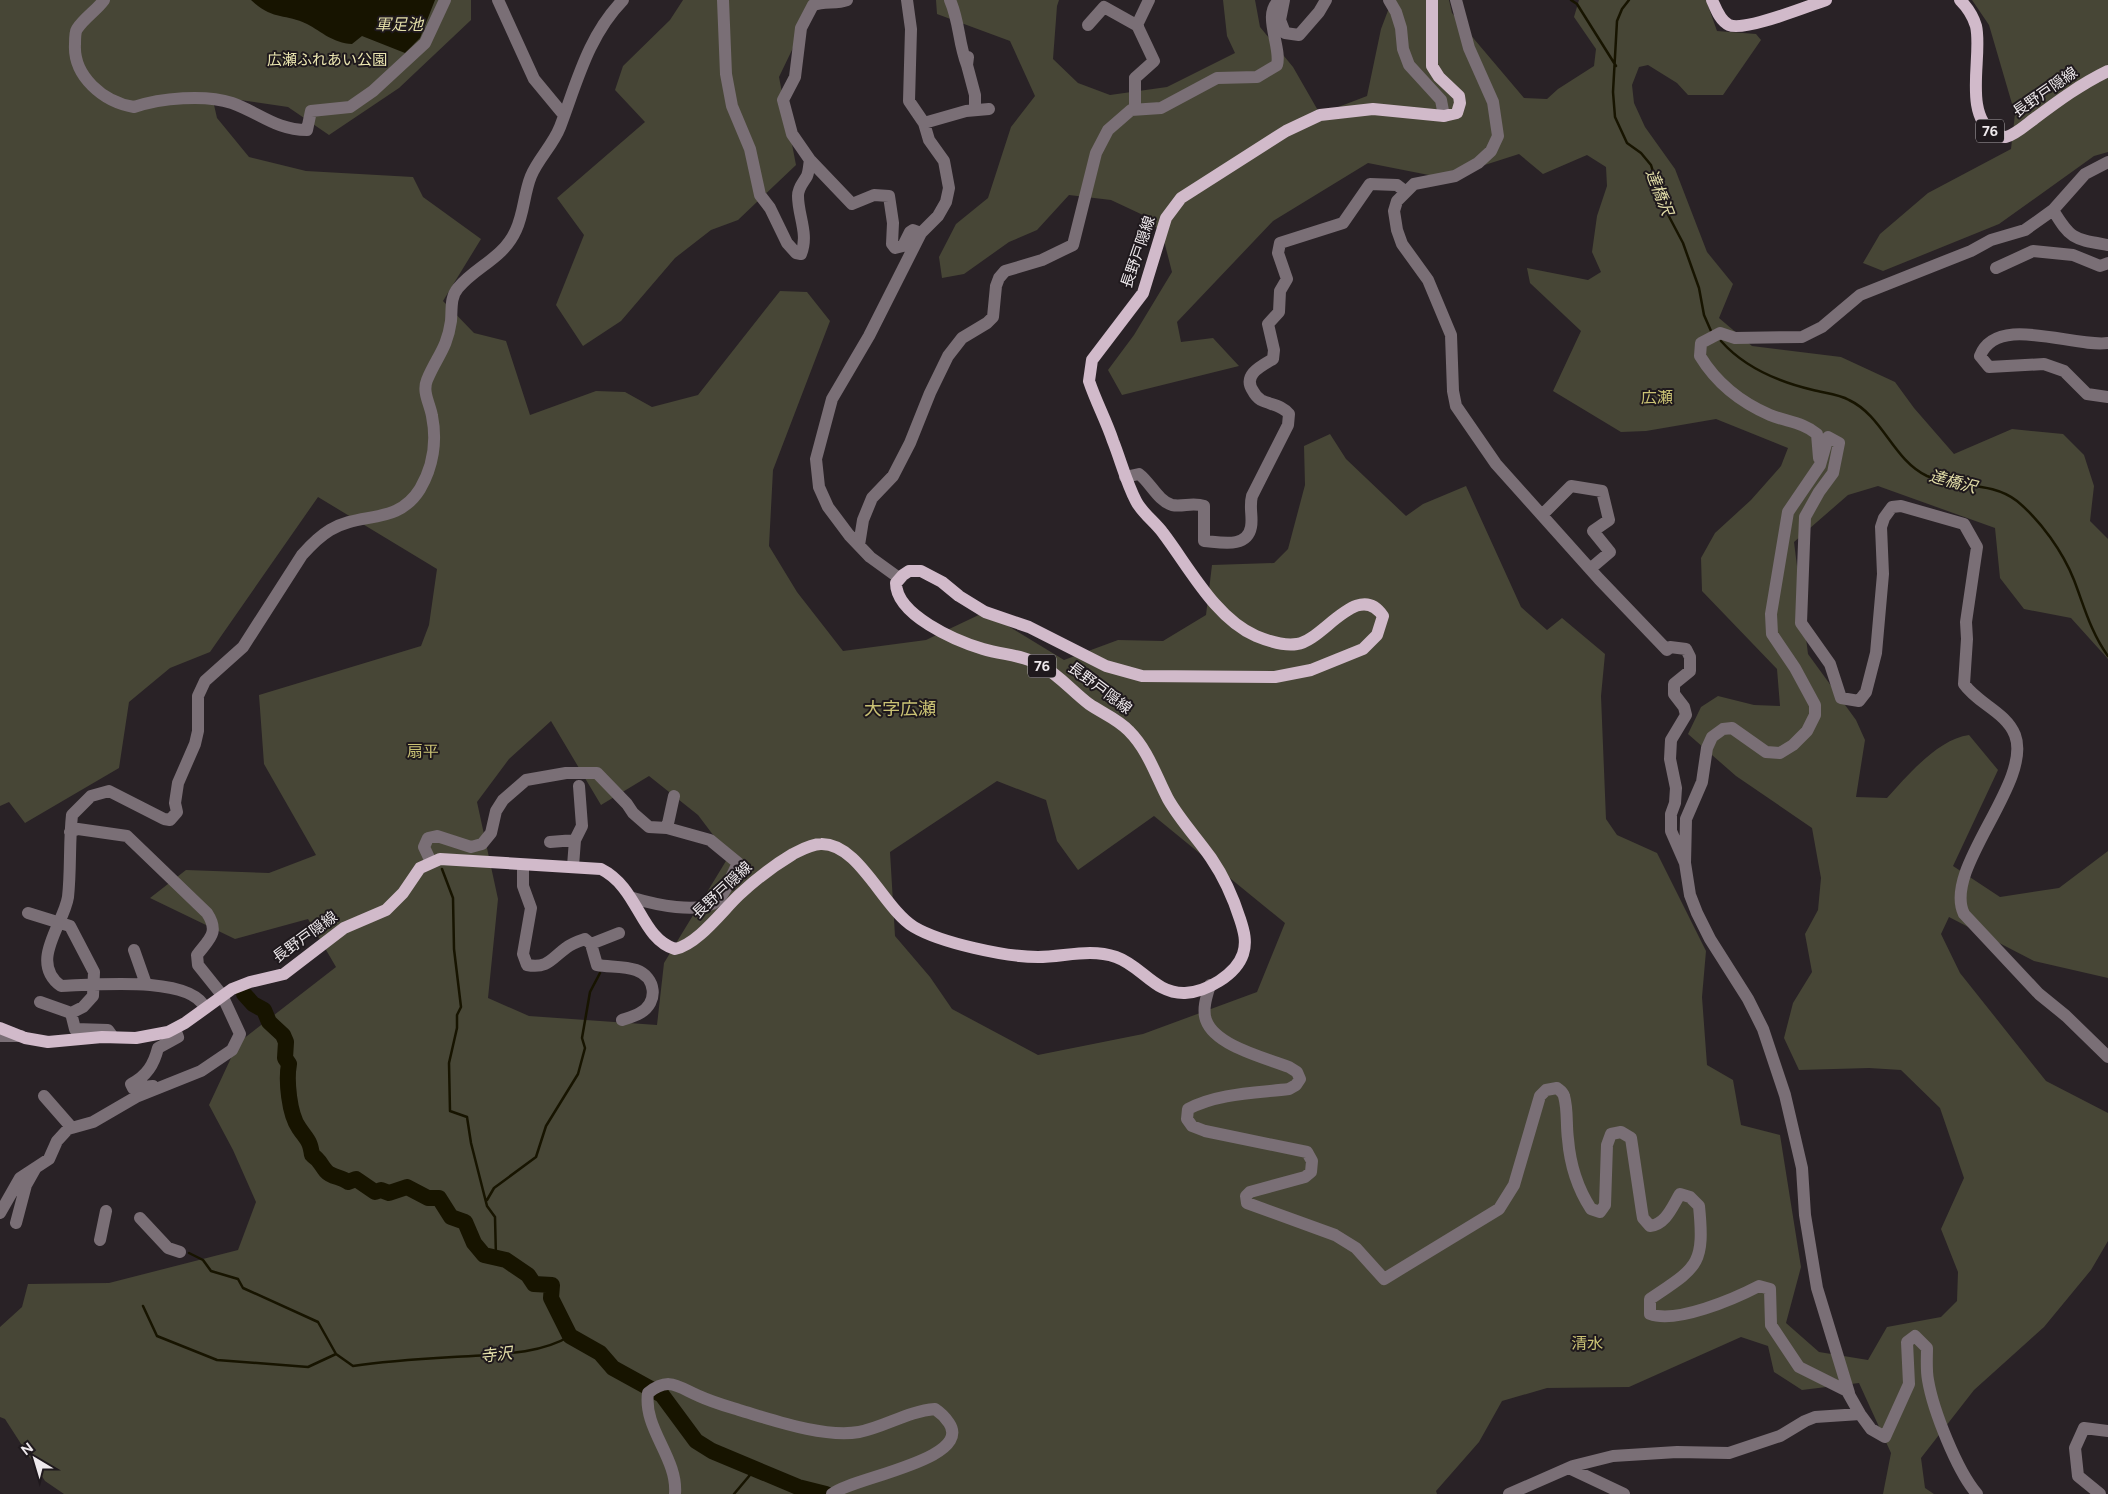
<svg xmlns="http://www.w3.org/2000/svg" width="2108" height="1494" font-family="Figtree,'Noto Sans JP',sans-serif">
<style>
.green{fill:#474636;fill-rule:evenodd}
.water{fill:#171400}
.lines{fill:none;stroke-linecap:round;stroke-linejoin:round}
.stream{stroke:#171400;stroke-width:2.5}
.river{stroke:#171400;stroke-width:16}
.minor{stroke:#7a6f76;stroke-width:12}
.major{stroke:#d1baca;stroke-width:12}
.labels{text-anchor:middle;stroke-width:4;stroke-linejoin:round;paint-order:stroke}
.shield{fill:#1f191d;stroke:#b0abae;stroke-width:1}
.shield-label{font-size:14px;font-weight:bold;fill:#eee9ec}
.park-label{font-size:15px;fill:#ece7b1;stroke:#1f191d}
.street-label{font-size:15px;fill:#eee9ec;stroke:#1f191d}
.water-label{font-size:16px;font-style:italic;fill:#e3dea8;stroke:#1f191d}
.neighbourhood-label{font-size:16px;fill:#cac274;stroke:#1f191d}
.quarter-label{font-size:18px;fill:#cac274;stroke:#1f191d}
</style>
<rect width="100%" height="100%" fill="#292226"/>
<!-- green -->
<path class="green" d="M0 0H471V20L399 88 329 135 288 107 212 96 217 118 249 157 306 171 413 177 423 197 481 239 443 301 474 333 506 341 530 415 596 391 625 392 652 407 698 395 780 291 807 292 830 321 773 470 769 546 797 592 843 651 926 640 985 612 1064 660 1118 640 1163 641 1206 615 1212 565 1274 563 1288 549 1305 485 1304 446 1330 434 1346 459 1406 516 1423 504 1466 486 1521 607 1547 630 1562 618 1605 654 1601 696 1606 819 1617 835 1657 853 1706 951 1702 997 1707 1065 1733 1080 1741 1125 1780 1135 1801 1267 1786 1323 1819 1352 1868 1360 1887 1327 1941 1317 1957 1301 1958 1272 1941 1229 1964 1178 1940 1108 1901 1070 1869 1068 1799 1070 1784 1038 1793 1003 1812 972 1805 934 1818 910 1821 878 1812 828 1736 776 1688 734 1701 707 1718 696 1754 705 1780 706 1777 669 1702 591 1701 558 1715 533 1751 500 1781 466 1788 448 1716 419 1646 431 1621 432 1553 391 1581 331 1530 283 1527 268 1588 280 1601 272 1592 252 1597 216 1607 186 1606 167 1587 155 1543 174 1519 154 1444 178 1368 163 1273 221 1177 322 1181 342 1213 338 1239 366 1122 395 1108 370 1134 335 1172 272 1162 233 1143 215 1111 200 1069 195 1037 230 1009 242 964 274 942 278 939 257 956 224 988 198 1011 127 1035 96 1010 41 937 14 936 0H1059L1057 6 1053 59 1078 83 1110 95 1167 87 1235 53 1227 36 1223 0H1255L1260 27 1293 67 1320 114 1367 96 1381 29 1392 0H1449L1452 13 1524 98 1547 99 1558 89 1594 66 1596 49 1574 17 1579 0H1706L1717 31 1756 34 1761 40 1723 95H1688L1677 83 1648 65 1639 67 1632 85 1634 103 1645 127 1675 169 1707 252 1733 284 1719 318 1752 346 1841 357 1895 382 1914 408 1954 454 2012 429 2063 434 2084 455 2094 486 2090 521 2108 539V659L2071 618 2024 609 2000 578 1995 528 1878 486 1848 495 1794 542 1808 654 1856 720 1865 740 1856 797 1887 798C1907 776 1938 739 1969 735L1998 770 1953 866 2000 897 2059 888 2108 851V978L2034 961 1949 917 1941 934 1960 973 2046 1081 2108 1113V1241L2091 1270 2044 1327 1974 1390 1921 1458 1925 1488 1934 1494H1883L1891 1453 1859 1383 1802 1390 1774 1372 1768 1346 1741 1337 1629 1387 1547 1388 1502 1401 1479 1442 1436 1491 1437 1494H64L45 1481 5 1419 0 1417V1327L22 1307 28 1284 109 1283 238 1250 256 1202 233 1150 209 1105 238 1043 336 967 308 919 235 939 150 898 186 870 269 873 316 855 264 764 259 695 421 646 429 625 437 569 318 497 210 652 170 668 129 702 119 768 25 823 9 802 0 806ZM551 721 601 805 649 776 698 815 729 856 664 963 657 1025 529 1016 488 998 498 899 477 802 509 759ZM997 781 1046 800 1057 841 1078 870 1154 816 1285 923 1257 992 1143 1034 1038 1055 952 1009 930 977 895 936 890 852Z
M683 0H816L779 77 796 165 738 220 711 230 675 258 621 321 583 346 556 305 584 235 557 198 645 122 615 90 623 66 670 20Z
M1972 0H2108V152L2094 156 1999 224 1883 271 1863 263 1880 234 1928 193 2011 149 2015 114 1989 25Z"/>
<!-- water -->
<path class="water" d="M251 0H435L420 38 405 53 362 36 352 44C333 43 322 32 307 24 285 13 273 21 251 0Z"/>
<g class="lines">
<!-- stream -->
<path class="stream" d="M1571 0 1577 4 1616 66
M1629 0 1622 9 1617 21 1613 92 1615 117 1627 143 1641 153 1651 165 1664 207 1683 243 1699 288 1704 315 1711 331
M1721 341C1745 368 1779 382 1813 390 1824 393 1839 394 1849 400 1883 416 1893 460 1927 476 1955 488 1992 481 2017 501 2041 521 2063 552 2074 580 2084 606 2091 633 2108 656
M442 869 453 898 454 949 461 1007 457 1015V1028L449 1063 450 1111 467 1117 471 1143 487 1206 495 1217 496 1258
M487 1200 494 1188 536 1157 546 1126 578 1074 585 1048 582 1038 590 992 600 973
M189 1253 203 1260 211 1271 238 1279 243 1288 318 1322 336 1354
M143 1306 157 1336 217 1360 308 1367 336 1354 353 1366C386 1361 419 1359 453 1357 491 1354 537 1356 570 1336
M734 1494 755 1469"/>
<!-- river -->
<path class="river" d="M244 994 253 1004 264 1010 269 1022 283 1035 286 1042 285 1058 289 1064C286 1080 289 1114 299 1128 307 1140 310 1140 312 1155 320 1160 320 1164 326 1171 332 1178 341 1176 348 1182L356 1179 375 1192 381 1190 389 1193 407 1187 428 1198H439L451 1217 465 1222 474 1243 484 1255 506 1260 528 1275 534 1284 552 1285 551 1298 570 1336 600 1353 613 1368 662 1395 696 1441 712 1451 798 1487 826 1494"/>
<!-- minor -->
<path class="minor" d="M104 0C97 10 84 18 77 29 75 32 75 39 75 44 73 76 103 102 134 107 161 98 205 94 232 103 260 113 276 130 307 130L311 111 350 107 373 91 425 43 445 0
M498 0 534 79 563 114
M723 0 726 74 732 106 750 149 760 195 770 208 787 243 796 253 801 254C809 234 798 216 798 196 798 187 804 182 807 176 809 171 809 165 810 160L852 204 874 195 889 196 893 223 892 244 895 248 903 246 910 232 913 230 921 233
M950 0C960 23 958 42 967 65
M1284 0 1280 20 1285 33 1299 35 1319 12 1326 0
M1389 0 1396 12 1401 28 1403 49 1409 65 1441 100 1444 116
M1456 0 1469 48 1493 102 1498 136 1491 151 1478 163 1455 176 1414 184 1397 201 1394 211 1397 230 1402 244 1428 280 1451 335 1453 391 1456 406 1496 464 1522 493 1599 579 1667 650 1670 647 1686 649 1690 657V671L1674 684V694L1684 707 1686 715 1671 740 1670 759 1676 788 1675 803 1671 814V831L1685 863 1690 895 1697 913 1710 939 1748 999 1763 1029 1785 1095 1802 1168 1805 1215 1817 1288 1849 1393
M1088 25 1104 7 1138 26
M968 57 967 65 975 95V110
M1135 110V78L1154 61 1137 25 1149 0
M924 123 966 111 989 109
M810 160 792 134 783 100 795 77 801 28 813 5C825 1 836 4 847 0
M2053 210C2071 240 2074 239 2108 245
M1996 268 2033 251 2073 255 2100 266 2108 263
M2108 343C2073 348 1997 313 1980 356L1989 367 2044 364 2064 371 2087 394 2108 397
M1819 458 1817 434C1803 422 1787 422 1770 415 1740 402 1717 384 1700 356L1701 343 1720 333 1735 338 1802 337 1822 327 1860 295 1971 251 1991 240 2025 230 2053 210 2085 174 2108 162
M1125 477 1139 474C1150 482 1158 501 1172 505 1183 507 1193 502 1204 506V541C1220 542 1247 549 1251 527 1253 517 1249 507 1252 496L1288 425 1289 414C1282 405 1271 405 1261 400 1258 398 1255 395 1253 391 1242 375 1261 366 1273 359L1274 350 1268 324 1279 312 1280 291 1287 279 1278 253 1280 243 1343 223 1370 184 1397 185 1406 192
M1542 515 1571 486 1602 491 1609 520 1593 531 1610 552 1590 569
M859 545 863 520 872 498 893 476 910 443 930 393 948 356 962 338 987 323 993 317 996 286 999 278 1005 271 1042 260 1073 245 1096 153 1108 130 1131 110 1161 108 1217 78 1257 77 1277 65C1282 47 1261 13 1280 0
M899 578 870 557 849 535 828 507 819 487 816 459 832 399 869 336 921 233 938 216 946 202 949 188 944 161 929 140 924 123 909 101 911 29 907 0
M667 828 674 796
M575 840 582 826 579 786
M550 842 575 840 573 866
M431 862 424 847 428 838 437 836 471 847 482 844 491 833 496 811 503 800 526 780 566 773H597L627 804 633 813 649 827 667 828 710 840 738 863C732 874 726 893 717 901 700 915 653 904 633 898
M1685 863 1686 819 1702 782 1707 748 1712 737 1723 729 1732 728 1766 752 1780 753 1793 745 1807 731 1815 715V705L1795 668 1772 634 1771 614 1788 512 1820 465 1828 437 1839 443 1833 473 1819 492 1805 517 1801 623 1830 664 1841 698 1859 701 1866 692 1876 653 1883 574 1881 527 1884 518 1892 507 1901 506 1964 524 1977 547 1966 622 1967 639 1964 684C1978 704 2006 712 2015 735 2033 782 1942 869 1964 914L2039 994 2066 1016 2108 1057
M523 865V886L531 908 523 954 527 965C548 969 552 958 566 948 571 944 579 941 585 939L591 944 619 933
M28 913 70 926 94 972 93 996 83 1007 71 1013
M591 944 597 965C609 967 625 966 636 970 656 977 659 1002 640 1013 635 1016 628 1018 622 1020
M134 950 146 984
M1210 985C1207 995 1202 1009 1206 1020 1215 1046 1266 1058 1289 1067L1297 1072 1300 1079 1296 1085 1289 1089C1256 1093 1218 1093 1188 1109L1187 1119 1192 1126 1205 1131 1307 1152 1312 1161 1311 1172 1305 1177 1250 1192 1246 1196 1247 1203 1335 1235 1356 1248 1384 1279 1499 1209 1514 1185 1540 1096 1546 1090 1557 1088C1561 1091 1563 1092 1564 1096 1568 1110 1566 1125 1568 1139 1570 1164 1578 1189 1591 1209L1600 1212 1605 1205 1607 1145 1611 1134 1621 1132 1631 1138 1642 1212 1643 1218 1650 1226C1666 1224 1672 1207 1680 1194L1690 1197 1699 1206C1705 1266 1697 1267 1650 1299V1314C1676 1324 1734 1299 1759 1286L1770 1289 1771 1325 1799 1367 1847 1391 1860 1414 1871 1429 1885 1437 1909 1384 1907 1342 1915 1336 1927 1348C1927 1358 1926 1370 1928 1380 1933 1410 1957 1471 1977 1494
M40 1002 71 1013 75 1029 108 1030 113 1037
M205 1008C191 975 92 985 61 986 28 962 64 924 68 897 71 870 69 842 72 815L91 796 109 791 164 819 170 820 177 812 175 803 178 783 195 744 198 731V696L205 681 243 647 302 555C310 546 320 536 330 530 361 511 397 526 420 489 433 467 437 441 432 416 430 404 422 392 427 380 437 356 447 349 451 321 452 310 450 297 458 288 476 266 503 259 516 230 524 213 524 193 531 176 538 159 553 145 560 127 577 82 588 36 623 0
M0 1036H21
M153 1086 133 1088 131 1084C147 1076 154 1064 158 1048L178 1037 175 1029
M44 1096 72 1128
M0 1213 20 1178 49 1159 57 1141 68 1129 93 1122 136 1097 201 1071 232 1050 240 1034 222 995 198 965 197 955C209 939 220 933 207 913L127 836 78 829 70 832
M140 1218 168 1248 180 1252
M16 1223 26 1185 35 1169
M100 1240 106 1211
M1569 1468 1624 1494
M675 1494C678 1458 643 1429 648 1393 669 1376 678 1387 699 1396 712 1402 726 1406 739 1410 773 1420 824 1438 859 1432 885 1427 908 1411 935 1409 941 1413 945 1417 949 1423 974 1460 850 1478 832 1494
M1509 1494 1573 1466 1613 1456 1677 1452 1729 1453 1780 1436 1805 1421 1815 1417 1860 1414
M2100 1494 2078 1476 2075 1448 2084 1428 2108 1431"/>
<!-- major -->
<path class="major" d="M1712 0C1716 9 1720 21 1729 25 1744 32 1808 6 1826 0
M1960 0C1967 7 1973 16 1976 26 1983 55 1962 115 1995 134 1998 135 2002 137 2006 137 2015 135 2027 124 2034 119 2058 101 2081 84 2108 71
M0 1028 25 1038 48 1042 102 1037 136 1038 168 1032 185 1023 232 989 250 982 284 974 344 928 386 910 403 893 420 868 440 859 601 869C639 888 640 938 675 949 698 944 722 911 739 895 756 879 773 866 793 854 801 850 811 844 821 844 859 843 883 908 914 927 941 943 1006 957 1038 957 1064 957 1090 948 1116 957 1142 966 1155 994 1185 993 1206 992 1236 975 1243 954 1247 942 1244 931 1240 919 1233 897 1224 877 1211 858 1197 838 1180 820 1168 799 1156 776 1148 750 1129 731 1118 719 1102 713 1089 704 1072 691 1060 676 1041 665 1023 655 1003 655 983 649 956 641 896 615 896 583L903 575 909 571H921L942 582 959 596 985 612 1029 627 1106 666 1142 676 1275 677 1311 670 1363 649 1377 635 1383 616C1358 579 1323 641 1297 644 1284 646 1268 641 1256 636 1215 618 1189 567 1163 533 1155 522 1142 513 1136 501 1126 482 1121 461 1113 441 1106 420 1096 402 1089 381L1092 360 1143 293 1166 218 1181 198 1286 131 1320 115 1373 109 1444 116 1457 113 1460 103 1459 96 1439 77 1432 66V0"/>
</g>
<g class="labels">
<!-- shield labels -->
<g class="shield">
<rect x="1976" y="119.5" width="28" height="23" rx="4"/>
<rect x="1028" y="654.5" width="28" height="23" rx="4"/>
</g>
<g class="shield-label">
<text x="1990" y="136">76</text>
<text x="1042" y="671">76</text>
</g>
<!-- park labels -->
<g class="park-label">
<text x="327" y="65">広瀬ふれあい公園</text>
</g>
<!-- street labels -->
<g class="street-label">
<text transform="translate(2045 92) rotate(-35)" y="5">長野戸隠線</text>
<text transform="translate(1138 252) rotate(-71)" y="5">長野戸隠線</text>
<text transform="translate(1100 688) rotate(37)" y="5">長野戸隠線</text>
<text transform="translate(722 890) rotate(-43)" y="5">長野戸隠線</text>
<text transform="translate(305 937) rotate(-36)" y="5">長野戸隠線</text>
</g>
<!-- water labels -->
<g class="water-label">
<text x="399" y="30">軍足池</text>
<text transform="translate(1660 192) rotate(69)" y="6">達橋沢</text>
<text transform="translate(1953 481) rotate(15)" y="6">達橋沢</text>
<text transform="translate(496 1354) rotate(-6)" y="6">寺沢</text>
</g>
<!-- neighbourhood labels -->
<g class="neighbourhood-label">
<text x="1657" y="403">広瀬</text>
<text x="423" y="757">扇平</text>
<text x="1587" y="1349">清水</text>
</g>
<!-- quarter labels -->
<g class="quarter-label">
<text x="900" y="715">大字広瀬</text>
</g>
</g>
<!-- north arrow -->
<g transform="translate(35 1459) rotate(322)" stroke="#1f191d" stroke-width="4" paint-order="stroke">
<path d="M0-4L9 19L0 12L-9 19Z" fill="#eee9ec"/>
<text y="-8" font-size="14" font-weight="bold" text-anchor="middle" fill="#eee9ec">N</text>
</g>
</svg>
